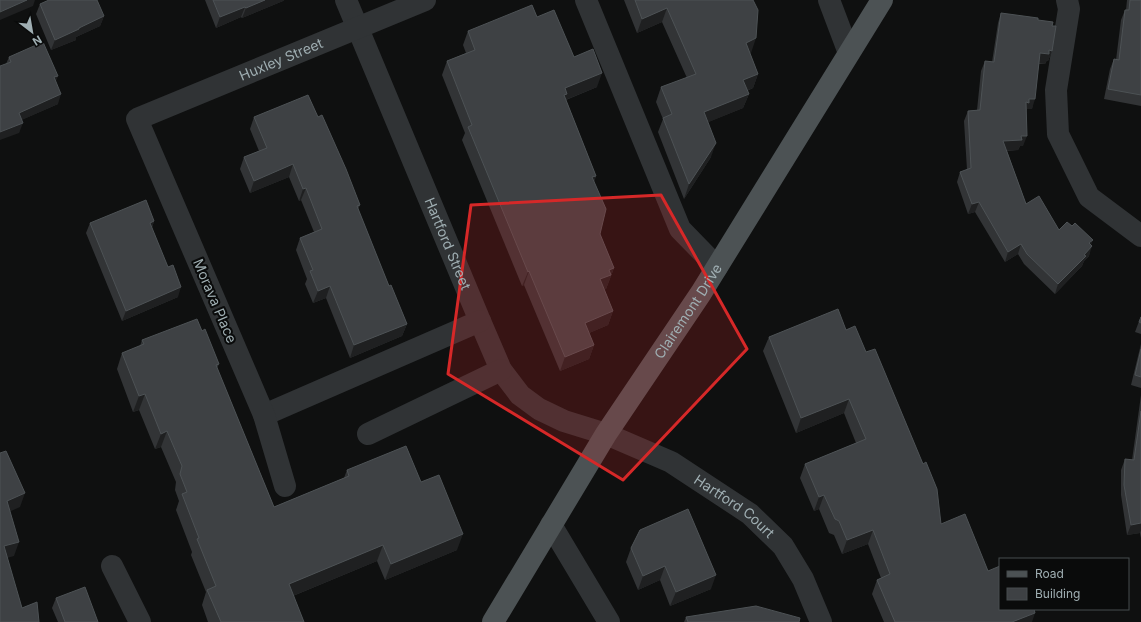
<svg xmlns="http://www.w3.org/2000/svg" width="1141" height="622" font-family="Inter,sans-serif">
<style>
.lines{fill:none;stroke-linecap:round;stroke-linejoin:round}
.minor{stroke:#303335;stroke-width:22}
.major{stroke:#4c5254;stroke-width:22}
.wall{fill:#323436}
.shaded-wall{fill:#1f2021}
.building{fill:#3e4144;stroke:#4d5255}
.marked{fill:#d62828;fill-opacity:0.2;stroke:#d62828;stroke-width:3;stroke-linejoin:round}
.labels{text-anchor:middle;stroke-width:4;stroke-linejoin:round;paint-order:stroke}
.street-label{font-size:14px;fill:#9faeb2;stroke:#0a0b0b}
</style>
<rect width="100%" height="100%" fill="#0f1010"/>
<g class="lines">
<!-- minor -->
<g class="minor">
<path id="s1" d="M346 0 480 321 501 370 520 395 539 409 564 421 606 434 671 462 750 514 783 546 803 579 821 622"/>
<path d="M586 0 680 229 717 267"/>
<path d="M829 0 849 53"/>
<path d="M1067 0 1069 9 1056 90 1058 134 1089 197 1141 236"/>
<path d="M264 415 480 321"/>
<path d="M368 434 501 370"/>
<path id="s2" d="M285 486 264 415 137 119 425 0"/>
<path d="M551 525 609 622"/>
<path d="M112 566 140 622"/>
</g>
<!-- major -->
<path class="major" id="s3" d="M493 622 606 434 701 293 882 0"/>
</g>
<!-- wall -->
<path class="wall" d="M205 0H284L283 1 242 18 241 17 216 28Z
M624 0H753L751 53H750L758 74 753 88 747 91 749 94 743 108 708 122 711 157 684 199 658 132 663 119 656 102 661 87 687 78 662 22 637 33Z
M1127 0H1141V106L1104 99 1110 69 1114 59 1116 60 1121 20 1125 10H1126Z
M40 4 104 16 100 26 76 37V40L51 50 36 14Z
M1001 13 1038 20 1052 26V51L1048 61 1047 60 1045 64H1039L1032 109H1027L1026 111 1023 146H1020L1018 150 1007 151 1026 204 1059 230 1091 245 1089 256 1084 261 1082 266 1055 294 1024 264 1018 254 1005 262 975 212 968 214 957 182 960 172 967 170 964 121 968 111 977 110 981 71 985 61 992 62 998 23Z
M537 17 574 57 597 87 566 100 596 176 594 182 600 234 614 268 606 289H604L613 311 608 325 589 333 594 345 589 359 560 371 524 285 522 286 462 140 465 133 442 75 447 61 466 53 463 45 468 31Z
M9 57 56 81 58 104 21 120 19 133 6 64Z
M254 117H318L360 205 358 209 389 286 407 324 402 336 350 358 326 298 313 303 305 284 307 279 296 250 300 238 314 232 301 200 299 201 289 177 250 193 240 169 244 157 259 151 250 129Z
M154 221 152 228 178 297 122 321 86 233 90 223Z
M1141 316V334L1135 332Z
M846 330 866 352 941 524 988 571 1032 622H884L872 594 877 580 881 578 868 544 842 554 834 535 829 533 819 509 814 511 800 478 805 464 856 443 844 413 796 433 763 351 769 337Z
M202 331 219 364 217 368 274 507 344 478 347 470 421 482 457 550 385 580 377 561 293 596 304 622H208L202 605 206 592 191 555 192 552 176 510 179 501 175 490 176 482 161 447 155 449 139 410 133 412 117 369 122 353 140 346 142 340Z
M1141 344V388L1131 385Z
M1141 395V538L1140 533 1127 535 1121 495V470L1125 459 1132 460Z
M631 548 711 589 670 606 660 580 638 590 626 562Z
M56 598 98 622H58L52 608Z
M686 617 799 622H684Z"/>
<!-- shaded-wall -->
<path class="shaded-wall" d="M27 0H35L33 6 0 20V12Z
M265 0H284L283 1 242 18 246 8Z
M245 7 241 17 216 28 220 17Z
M667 8 662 22 637 33 642 19Z
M104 16 100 26 76 37V40L51 50 55 40 79 28Z
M756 38 751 53 740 57 746 43Z
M1049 50 1052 51 1048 61 1047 60 1045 64 1037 63 1040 53Z
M602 73 597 87 565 100 559 109 565 88Z
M758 74 753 88 738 94 743 80Z
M58 76 54 86V77Z
M61 94 58 104 15 123 19 113Z
M749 94 743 108 699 126 704 112Z
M1029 99H1035L1032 109H1027L1025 113 1026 102Z
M23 123 19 133 0 140V132Z
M1021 136H1027L1023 146H1020L1018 150 1000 151 1003 141Z
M716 143 711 157 684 199 689 184Z
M293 164 289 177 250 193 254 181Z
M596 176 591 190 592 177Z
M306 188 301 200 299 201 303 189Z
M979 202 975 212 968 214 972 204Z
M154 221 151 231 150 223Z
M1093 240 1089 250 1092 246 1089 256 1084 261 1082 266 1055 294 1058 284Z
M1021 244 1018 254 1005 262 1008 252Z
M614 268 606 289 595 293 600 279 609 270Z
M529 271 524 285 522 286 528 272Z
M330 286 326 298 313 303 318 291Z
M181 287 178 297 122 321 126 311Z
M613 311 608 325 580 337 585 323Z
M407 324 402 336 350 358 354 345Z
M594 345 589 359 560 371 565 357Z
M145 394 139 410 133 412 139 396Z
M849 399 844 413 796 433 801 418Z
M167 431 161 447 155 449 161 434Z
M25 493 20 507 2 515 7 501Z
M824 495 819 509 814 511 819 497Z
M1141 523V530L1140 533 1127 535 1131 525Z
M873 530 868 544 842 554 847 540Z
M463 534 457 550 385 580 391 564Z
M19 542 14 556 0 560 4 546Z
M383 545 377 561 283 600 289 584Z
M665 566 660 580 638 590 643 576Z
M716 575 711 589 670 606 676 592Z
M1035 613 1032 622H1012Z"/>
<!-- building -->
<path class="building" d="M0 0H27L0 12Z
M49 0H97L104 16 79 28V29L55 40 40 4Z
M213 0H265L246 8 245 7 220 17Z
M635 0H753L758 10 756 38 746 43 758 74 743 80 749 94 704 112 716 143 689 184 663 118 672 114 661 87 696 74 667 8 642 19Z
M1130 0H1141V95L1108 89 1114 59 1119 60 1125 10H1129Z
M532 5 537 17 554 10 574 57 593 49 602 73 565 88 567 94 564 95 596 176 592 177 606 209 600 234 614 268 609 270 611 275 600 279 613 311 585 323 594 345 565 357 529 271 528 272 468 127 472 125 447 61 475 50 468 31Z
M1001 13 1038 18V20L1053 22 1052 26H1056L1052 51 1049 50V54L1040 53 1035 99H1029V103L1026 102 1027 136H1021L1022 140 1003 141 1026 204 1039 196 1059 230 1067 222 1072 226 1075 223 1093 240 1089 243 1092 246 1084 255 1086 256 1058 284 1027 254 1021 244 1008 252 979 202 972 204 960 172 971 168 968 111 980 110 985 61 994 62Z
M43 42 58 76 54 77 61 94 19 113 23 123 0 132V66L11 62 9 57Z
M308 95 318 117 322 115 346 169 360 205 357 206 389 286 391 285 407 324 354 345 330 286 318 291 310 271 313 270 300 238 322 229 306 188 303 189 293 164 254 181 244 157 267 148 254 117Z
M146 200 154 221 150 223 168 267 173 265 181 287 126 311 90 223Z
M838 309 846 330 855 326 866 352 875 349 923 464 926 462 937 489 941 524 965 514 988 571 1000 566V609H1034L1035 613 1012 622H895L877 580 890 574 873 530 847 540 839 521 835 519 824 495 819 497 805 464 866 439 849 399 801 418 769 337Z
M1141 317V323L1139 322Z
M197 319 202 331 205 329 219 364 216 365 274 507 349 476 347 470 406 446 421 482 439 475 463 534 391 564 383 545 289 584 304 622H221L207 590 216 586 197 539 199 538 182 494 187 492 180 474 182 466 167 431 161 434 145 394 139 396 122 353 144 344 142 340Z
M1141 349V377L1135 375Z
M1141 411V523L1131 525 1124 485 1125 459 1134 460Z
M6 451 25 493 7 501 19 542 4 546 22 608 37 602 39 622H0V453Z
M688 509 716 575 676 592 665 566 643 576 631 548 640 530Z
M85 587 98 622H65L56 598Z
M756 606 800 618 799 622H688L686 617Z"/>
<!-- marked area -->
<path class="marked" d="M661 195 747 349 623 480 448 374 471 205Z"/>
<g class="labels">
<!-- street labels -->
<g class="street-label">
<text dy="5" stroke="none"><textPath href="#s2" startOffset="552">Huxley Street</textPath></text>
<text dy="5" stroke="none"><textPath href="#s1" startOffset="264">Hartford Street</textPath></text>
<text transform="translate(215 301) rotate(67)" y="5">Morava Place</text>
<text dy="5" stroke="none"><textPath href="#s3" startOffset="367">Clairemont Drive</textPath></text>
<text dy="5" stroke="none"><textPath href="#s1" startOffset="676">Hartford Court</textPath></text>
</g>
</g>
<!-- legend -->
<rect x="999" y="558" width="130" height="52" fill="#0a0b0b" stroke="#464c4e"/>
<rect x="1007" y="571" width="20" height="6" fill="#4c5254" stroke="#464c4e"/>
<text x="1035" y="578" font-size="12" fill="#9faeb2">Road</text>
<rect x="1007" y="588" width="20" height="12" fill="#3e4144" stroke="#464c4e"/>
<text x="1035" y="598" font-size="12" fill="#9faeb2">Building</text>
<!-- north arrow -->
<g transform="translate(32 32) rotate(149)" stroke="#0a0b0b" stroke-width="3" paint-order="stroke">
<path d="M0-3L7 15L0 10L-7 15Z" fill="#9faeb2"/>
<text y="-6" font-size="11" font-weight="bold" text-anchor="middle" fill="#9faeb2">N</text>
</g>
</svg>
